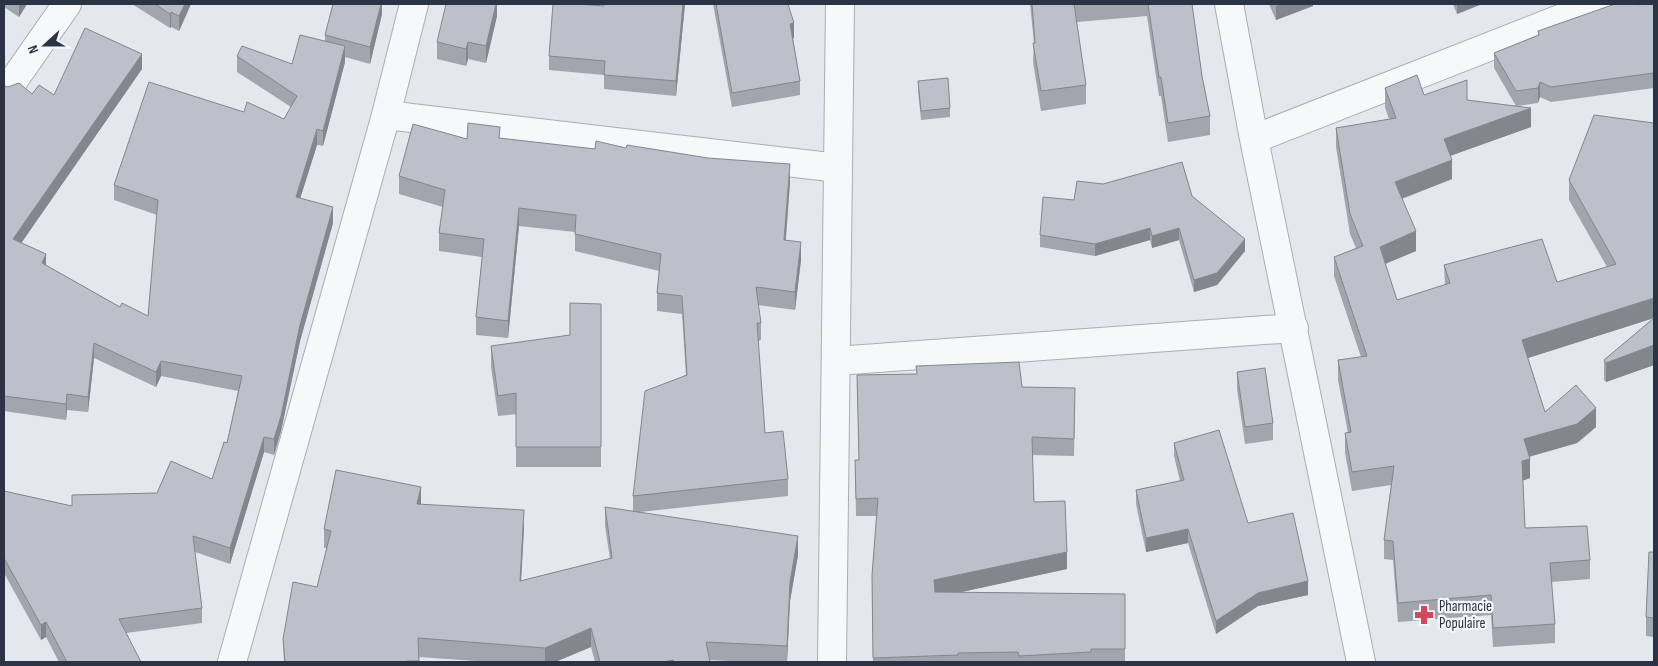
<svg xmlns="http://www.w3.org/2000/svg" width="1658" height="666" font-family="'Sofia Sans Condensed',sans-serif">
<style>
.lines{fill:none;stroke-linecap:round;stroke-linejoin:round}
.minor-casing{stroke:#a9aeb7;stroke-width:30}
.minor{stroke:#f7f8fa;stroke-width:28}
.wall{fill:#a1a5ae}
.shaded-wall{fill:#83868d}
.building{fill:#bbc0ca;stroke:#83868d}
.labels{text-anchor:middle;stroke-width:4.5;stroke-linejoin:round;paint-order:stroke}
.poi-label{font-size:15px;fill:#2b3445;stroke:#f4f6f9;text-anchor:start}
</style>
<rect width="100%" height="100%" fill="#e4e7ec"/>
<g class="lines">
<!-- minor casing -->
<g class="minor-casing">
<path id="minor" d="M1229 4 1254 139 1361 662
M9 87 67 4
M386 115 838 168
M1254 139 1598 4
M836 361 1294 328
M232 662 386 115 414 4
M832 662 840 4"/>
</g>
<!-- minor -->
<use href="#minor" class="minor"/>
</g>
<!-- wall -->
<path class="wall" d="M4 4H27L19 17 4 7Z
M132 4H191L179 31 171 27 170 28Z
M382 4V14L370 64 345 57V62L323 146 317 145 300 198 333 223 300 341 281 431 274 455 264 452 230 564 195 552 202 608V623L126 633 141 662H59L46 637 41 640 4 573V491L72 506 157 493 212 479 227 443 238 391 161 376 156 387 94 358 88 412 67 410 66 420 4 411V86L32 94 54 95 142 69 21 243 46 265 120 307 148 316 157 215 114 200V185L244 112 284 119 291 107 237 72V56L292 64 325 41V35Z
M497 4V16L486 63 468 59 466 66 437 59V42Z
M685 4 676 96 604 89V75L549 70V56L604 6Z
M713 4H788L794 38H793L800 81V95L732 107Z
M1030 4H1193V12L1202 76 1210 116V135L1168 142 1161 96H1159L1147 16 1077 22 1086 85V104L1041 111 1033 62 1034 43Z
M1269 4H1313V6L1276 20Z
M1453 4H1482L1457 14Z
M1654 4V88L1551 102 1540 97 1538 103 1517 106 1531 127 1450 156 1452 179 1402 199 1416 251 1385 264 1397 300 1445 285 1444 265 1557 282 1607 267 1569 200V180L1654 318 1528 358 1545 412 1596 427 1577 443 1529 457 1530 478 1523 480 1525 528 1590 560V579L1551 582 1555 624V643L1493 647 1491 615 1398 622 1393 560 1384 559V540L1391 485 1352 491 1345 453V433H1348L1338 380V360L1361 357 1334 276V257L1356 248 1350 234 1336 147V128L1389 119 1385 107V88L1424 95 1516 106 1494 68V53L1538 35V31L1638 5Z
M918 81 950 108V117L921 120 918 90Z
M500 138 595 149 626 148 790 182 786 240 801 260 795 310 758 305 761 323V340L758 341 765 433 788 479V496L640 512 798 555 790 601 787 662H751L709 660 710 662H595L591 647 555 662H490L419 657V662H284L283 639 317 587 327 548H324V529L421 505 524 528 521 581 610 559 605 526V507L633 511V496L686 376 682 314 657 311V293L659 271 575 251V232L519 226 508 338 476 335V317L482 257 439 251V233L443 207 399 194V176L467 139Z
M1192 196 1245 251 1217 285 1194 292 1179 240 1152 248 1150 240 1095 256 1040 247V235L1074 200Z
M601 304V467H516V414L498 416 491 367V346L570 335Z
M1654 318V365L1606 382 1604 380V360Z
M1237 372 1273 423V440L1245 444 1237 389Z
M857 375 1022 387 1075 406 1074 456 1032 455 1034 502 1067 569 961 592 1125 594V662H873L872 575 877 516H856L855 460H859Z
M1174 443 1248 523 1308 595 1258 606 1216 634 1188 543 1146 552 1136 504V490L1180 481 1174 456Z
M1654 552V637L1646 636V617Z"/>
<!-- shaded-wall -->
<path class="shaded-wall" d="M19 4H27L19 17Z
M185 4H191L179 31V16Z
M381 4H382V14L370 64V47Z
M496 4H497V16L486 63V46Z
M683 4H685L676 96V81Z
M1281 4H1313V6L1276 20V6Z
M1457 4H1482L1457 14Z
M171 12V27L170 28V14Z
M794 23V38L790 39V24Z
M468 42V59L466 66V49Z
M345 46V62L323 146V131Z
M142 54V69L13 255V239Z
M1540 82V97L1538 103V88Z
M1531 108V127L1444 158V139Z
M317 129V145L296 212V197Z
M1452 160V179L1395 201V182Z
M790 164V182L784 258V240Z
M333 207V223L300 341 281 431 274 455V439L300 325Z
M519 208V226L508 338V321Z
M1150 228V240L1095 256V244Z
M1179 228V240L1152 248V236Z
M1416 231V251L1380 266V247Z
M1245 239V251L1217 285 1194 292V280Z
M801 242V260L795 310V292Z
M46 254V269L42 263Z
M1654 298V318L1522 360V340Z
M94 343V358L88 412V397Z
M1654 345V365L1606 382V363Z
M161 361V376L156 387V372Z
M67 394V410L66 420V404Z
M1596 408V427L1577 443 1524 458V439Z
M264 437V452L230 564V548Z
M1530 459V478L1522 481V461Z
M421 487V506L417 504Z
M524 510V528L520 600V581Z
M1188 529V543L1146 552V538Z
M798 536V555L790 601 787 662V646L790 582Z
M1067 552V569L934 598V580Z
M1308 581V595L1258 606 1216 634V621L1258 593Z
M46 622V637L41 640V625Z
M591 628V647L555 662H545V648Z
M673 660V662H663Z"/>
<!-- building -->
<path class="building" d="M155 4H185L179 16 171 12 170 14Z
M333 4H381L370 47 325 35Z
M446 4H496L486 46 468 42 466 49 437 42Z
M553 4H577L604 6V4H683L676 81 604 75 605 61 549 56Z
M716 4H788L794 23 790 24 800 81 732 93Z
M1032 4H1074L1086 85 1041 91 1033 43H1035Z
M1148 4H1192L1202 76 1210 116 1168 123 1161 77H1159Z
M1615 4H1637L1638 5 1641 4H1654V73L1551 87 1540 82 1538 88 1516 91 1494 53 1539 35 1538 31Z
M85 28 142 54 13 239 46 254 42 263 120 307 122 303 148 316 158 200 114 185 149 82 244 112 247 102 284 119 297 96 237 56 242 46 292 64 300 35 345 46 323 131 317 129 296 197 333 207 300 325 281 416 274 439 264 437 230 548 193 536 202 608 119 619 141 662H67L46 622 41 625 4 558V491L72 506V495L157 493 171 461 212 479 224 442 227 443 242 376 161 361 156 372 94 343 88 397 67 394 66 404 4 396V86L8 87 19 83 32 94 39 85 54 95Z
M1417 75 1424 95 1467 80V100L1531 108 1444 139 1452 160 1395 182 1416 231 1380 247 1397 300 1450 283 1444 265 1542 239 1557 282 1616 264 1569 180 1594 115 1654 123V298L1522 340 1545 412 1576 385 1596 408 1577 424 1524 439 1530 459 1522 461 1525 528 1587 526 1590 560 1550 563 1555 624 1493 628 1491 595 1398 603 1393 541 1384 540 1394 466 1352 472 1345 433 1351 432 1338 360 1367 356 1334 257 1363 246 1350 214 1336 128 1396 118 1385 88Z
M948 78 950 108 921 111 918 81Z
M468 123 500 127 499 138 595 149 596 141 626 148 627 145 708 158 790 164 784 240 801 242 795 292 756 287 761 323H757L765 433 783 431 788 479 633 496 645 391 687 375 682 296 657 293 661 254 575 234 576 215 519 208 508 321 476 317 484 239 439 233 445 190 399 176 413 124 467 139Z
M1182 162 1192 196 1245 239 1217 273 1194 280 1179 228 1152 236 1150 228 1095 244 1040 235 1043 197 1074 200 1077 181 1103 184Z
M570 303 601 304V447H516V393L498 396 491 346 570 335Z
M1654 318V345L1606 363 1604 360Z
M1019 362 1022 387 1075 388 1074 439 1032 437 1034 502 1065 501 1067 552 934 580 935 592 1125 594V649H1091V652L1019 656 1018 652 958 653V655L873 658 872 575 878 498 856 499 855 460H859L857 375 917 374 916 366Z
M1265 368 1273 423 1245 427 1237 372Z
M1219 430 1248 523 1293 513 1308 581 1258 593 1216 621 1188 529 1146 538 1136 490 1184 480 1174 443Z
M336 470 421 487 417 504 524 510 520 581 612 558 605 507 798 536 790 582 787 646 706 642 710 662H674L673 660 663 662H600L591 628 545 648 418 638 419 661H407V662H285L283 639 293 582 317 587 331 531 324 529Z
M1649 552H1654V618L1646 617Z"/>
<!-- icons -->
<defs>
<g id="pharmacy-bare" transform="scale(1.5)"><path d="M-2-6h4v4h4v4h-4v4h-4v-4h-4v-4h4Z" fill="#d1495b" stroke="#f4f6f9" stroke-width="2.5" paint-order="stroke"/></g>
</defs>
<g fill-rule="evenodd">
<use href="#pharmacy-bare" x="1424" y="615"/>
</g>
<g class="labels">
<!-- poi labels -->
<g class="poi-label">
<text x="1439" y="611">Pharmacie<tspan x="1439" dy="17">Populaire</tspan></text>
</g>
</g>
<!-- border -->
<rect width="1658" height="666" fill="none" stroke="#2b3445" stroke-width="10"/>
<!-- north arrow -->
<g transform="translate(45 45) rotate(249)" stroke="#f4f6f9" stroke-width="4" paint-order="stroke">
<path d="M0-4L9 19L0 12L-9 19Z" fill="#2b3445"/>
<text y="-8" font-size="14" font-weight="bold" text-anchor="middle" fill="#2b3445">N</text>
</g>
</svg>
